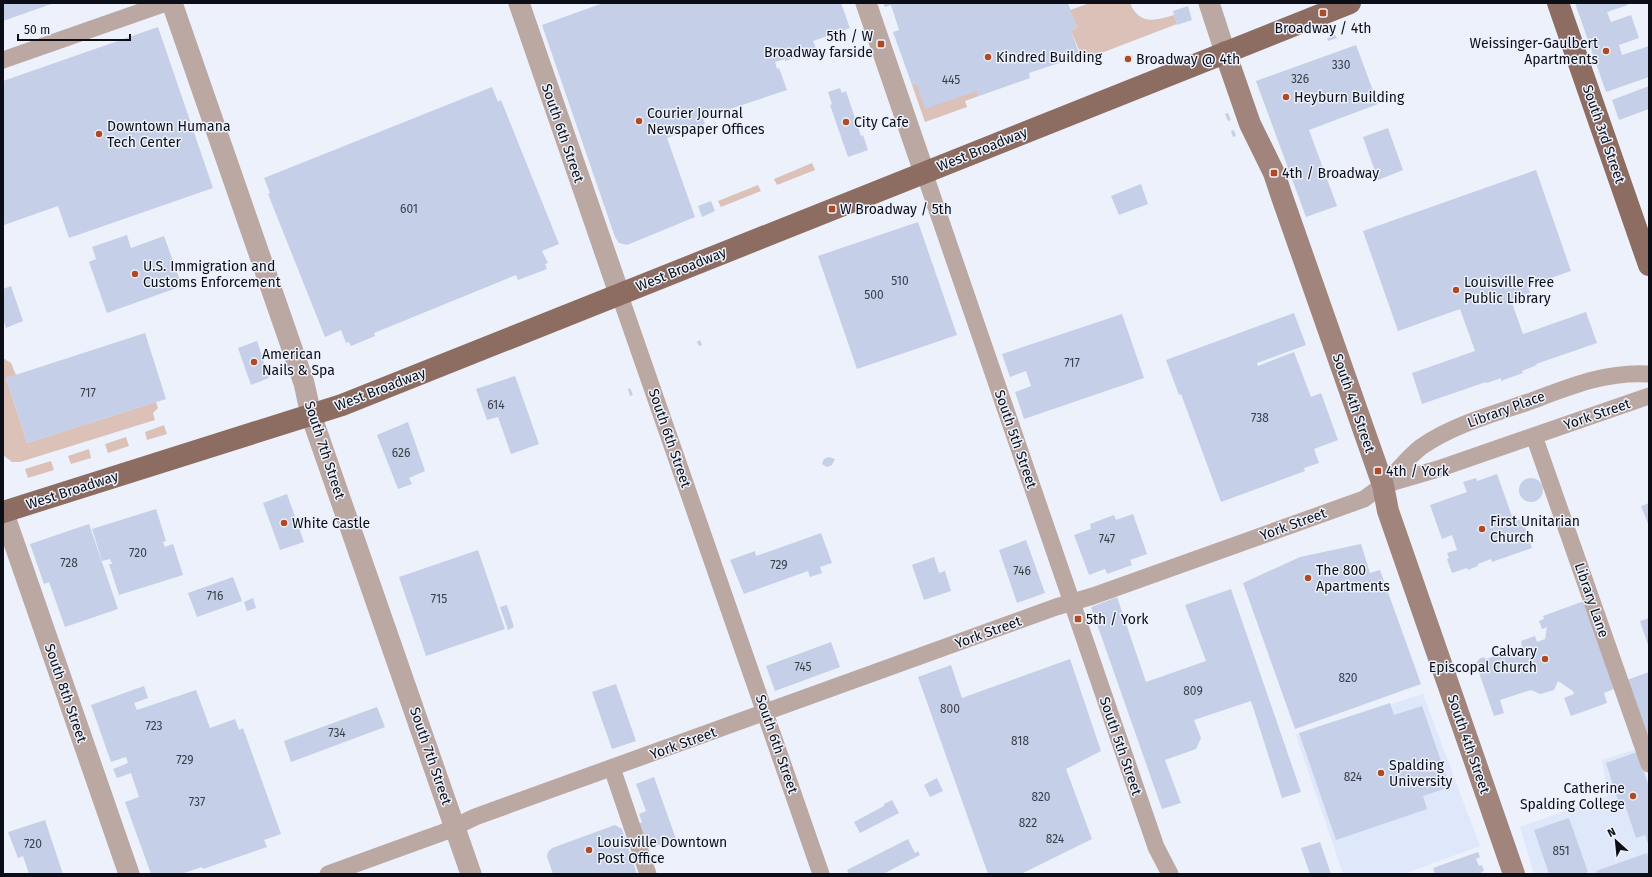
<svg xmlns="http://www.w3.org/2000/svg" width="1652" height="877" font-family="'Fira Sans',sans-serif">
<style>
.built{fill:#dfe7fa}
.green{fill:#dcc1b8}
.building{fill:#c5cfe7}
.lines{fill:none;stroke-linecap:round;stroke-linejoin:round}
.minor{stroke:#bba8a2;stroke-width:17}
.tertiary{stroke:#bba8a2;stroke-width:21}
.secondary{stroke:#a1857c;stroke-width:22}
.primary{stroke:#8d6c61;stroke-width:22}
.poi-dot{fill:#b14a23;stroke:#edf1fb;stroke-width:1.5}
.labels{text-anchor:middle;stroke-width:3;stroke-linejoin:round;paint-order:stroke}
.number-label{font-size:12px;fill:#3a3e4a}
.poi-label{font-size:14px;fill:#0b0e16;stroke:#edf1fb;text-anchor:start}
.street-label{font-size:14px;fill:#0b0e16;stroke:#edf1fb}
</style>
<rect width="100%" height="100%" fill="#edf1fb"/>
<!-- built -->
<path class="built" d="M1423 694 1480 846 1404 874H1343L1296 735Z
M1637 749 1649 783V874H1534L1520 827 1608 796 1602 760Z"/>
<!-- green -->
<path class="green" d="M1090 3H1130C1139 25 1155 21 1174 15L1177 24 1083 60 1071 30 1077 28 1070 10Z
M916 83 977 91 979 96 965 101 967 107 925 122 912 85Z
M812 163 815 170 777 185 774 179Z
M758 185 761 191 721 207 718 201Z
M3 358 11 363 16 375 6 378 27 443 156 402 158 408 153 413 155 420 20 462H12L3 455Z
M164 425 167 434 147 440 145 432Z
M126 437 129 446 108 453 105 444Z
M89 449 91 458 71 464 68 456Z
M51 461 54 470 28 478 25 469Z"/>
<!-- building -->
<path class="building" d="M3 3H54L3 21Z
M603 3H841L850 28 813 41 816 48 799 54 800 56 785 61V59L775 62 777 69 779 68 787 90 703 118 705 124 667 138 695 217 627 245 619 243 615 237 542 25Z
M883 3H1068L1077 28 1071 30 1080 56 1029 73 1030 78 979 96 977 91 925 109 916 83 912 85 893 32 899 30 891 5 885 7Z
M1575 3H1627L1628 5 1607 12 1611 22 1631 15 1639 38 1619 45 1622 55 1649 46V77L1606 92Z
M1188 6 1192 20 1177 25 1173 11Z
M158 27 213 188 69 238 58 206 4 225 3 220V81Z
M1335 35 1337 38 1328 41 1327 38Z
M1356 45 1378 104 1309 130 1337 206 1306 217 1256 81Z
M1132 55 1133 57 1127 60 1126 57Z
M1649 86V109L1619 120 1612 100Z
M492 87 498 102 501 100 559 244 542 251 548 263 545 264 547 269 518 280 516 275 374 333 375 336 351 346 349 342 346 343 341 330 325 337 268 194 270 193 264 178Z
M840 88 842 93 846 91 861 136 863 135 868 150 848 157 830 105 832 104 828 92Z
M1228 113 1231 120 1228 121 1225 114Z
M1388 128 1403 170 1378 180 1363 137Z
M1234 130 1236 136 1233 137 1231 131Z
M1536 170 1571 271 1528 286 1530 293 1511 300 1523 334 1586 312 1597 343 1536 364 1537 365 1522 371 1523 373 1506 379 1501 381V378L1487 383 1486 382 1422 404 1412 373 1475 351 1460 309 1398 331 1363 231Z
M1141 184 1148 204 1119 215 1111 196Z
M711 201 715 211 702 217 698 206Z
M918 222 957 335 857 369 818 256Z
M127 235 131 248 164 236 182 286 107 313 89 262 96 259 92 247Z
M11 286 23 321 6 328 3 319V289Z
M1294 313 1306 345 1257 363 1258 366 1294 352 1311 397 1321 393 1338 440 1314 449 1319 463 1304 468 1305 471 1221 502 1181 394 1179 395 1166 360Z
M1122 314 1144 378 1024 419 1015 392 1031 386 1026 371 1010 377 1002 354Z
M145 333 166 399 27 443 6 378Z
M700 340 702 345 699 346 697 342Z
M257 341 269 378 251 385 238 348Z
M515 376 539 444 511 454 498 417 487 420 476 389Z
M630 388 633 395 630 396 628 389Z
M408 422 425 471 409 478 412 484 398 489 377 435Z
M829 457 835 459 832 465 827 467 822 464 824 459Z
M1497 474 1514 522 1522 519 1532 548 1492 562 1491 559 1478 564V566L1468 570 1467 568 1452 573 1447 559 1449 558 1447 553 1457 550 1452 535 1442 539 1430 505 1467 492 1463 482 1476 478 1477 481Z
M1519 490a12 12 0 1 1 24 0a12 12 0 1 1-24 0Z
M287 494 304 542 280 550 263 503Z
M1649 503V526L1641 506Z
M156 509 166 541 163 542 165 547 173 544 183 575 119 595 109 564H112L110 559 102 561 92 529Z
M1133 514 1147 554 1130 560 1132 565 1107 574 1105 569 1089 575 1074 535 1091 529 1090 524 1114 515 1116 520Z
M89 524 118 609 65 627 49 582 44 584 30 544Z
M821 533 832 563 820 567 822 573 810 577 808 571 744 594 730 560 755 551 756 556Z
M1026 540 1045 593 1017 603 999 550Z
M1361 544 1370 573 1380 570 1421 684 1295 729 1243 583 1300 557Z
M478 550 505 629 426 656 399 577Z
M934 557 939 573 945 571 951 591 924 600 912 565Z
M233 577 242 601 197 617 188 593Z
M1231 589 1301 792 1282 798 1251 701 1194 720 1201 738 1196 749 1165 760 1181 803 1162 809 1091 607 1117 597 1146 682 1206 661 1185 605Z
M253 598 256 608 247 611 244 602Z
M1584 601 1614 689 1604 693 1607 703 1571 716 1564 698 1574 694 1573 691 1558 681 1554 690 1540 694 1531 690 1500 700 1504 713 1494 716 1476 664 1479 659 1483 657 1486 659 1522 647 1521 641 1535 636 1537 642 1545 639 1547 627 1542 629 1539 621 1544 619 1543 616Z
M507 605 514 627 508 630 500 607Z
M1649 618V648L1640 621Z
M831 642 840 667 775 691 766 666Z
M1070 659 1101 751 1066 769 1092 839 1021 874H988L918 677 951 665 962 698Z
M1649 672V733L1646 735 1627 680Z
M616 684 636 741 612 749 592 692Z
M144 686 148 698 134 703 137 710 196 690 210 728 235 719 239 730 243 728 281 834 264 840 267 847 203 869 202 867 181 874H151L125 802 139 797 131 773 117 778 113 769 128 763 126 757 111 762 91 705Z
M1390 703 1394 715 1422 706 1450 787 1423 796 1427 809 1336 840 1299 733Z
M377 707 385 727 291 762 284 741Z
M1637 752 1649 787V846L1645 835 1636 838 1623 799 1618 801 1606 763Z
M654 777 676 839 647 849 638 824 642 822 639 814 646 811 636 784Z
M937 778 943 791 930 797 924 785Z
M892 800 899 813 860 833 854 822 884 806V804Z
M1569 818 1588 872 1583 874H1549L1534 830Z
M45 820 63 874H29L23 856 18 858 8 832Z
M615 825 622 829 637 874H553L547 857 548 852 552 848Z
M908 839 915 853 918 851 920 855 883 874H849L847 870Z
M1320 842 1331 874H1310L1301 848Z
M1478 852 1480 857 1476 859 1479 866 1482 865 1484 871 1481 872 1482 874H1435L1433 868Z
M1647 853 1649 858V874H1597L1596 871Z"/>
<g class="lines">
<!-- minor -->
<path class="minor" d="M3 60 166 3
M924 172 1156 847 1170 874
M619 293 821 874
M1534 436 1649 764
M1384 484C1397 472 1408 457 1421 447 1456 423 1495 414 1534 400 1571 386 1608 371 1649 374
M612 768 648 874
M328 874 444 832 475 817 1056 607 1093 596 1364 499 1383 485 1438 469 1649 396"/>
<!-- tertiary -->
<path class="tertiary" d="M172 3 304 383 311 415 471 874
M519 3 619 293
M866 3 924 172
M1209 3 1225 52
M3 511 129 874"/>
<!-- secondary -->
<path class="secondary" d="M1225 52 1250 124 1274 173 1282 197 1383 485 1388 511 1514 874"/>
<!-- primary -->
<path class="primary" d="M1558 3 1649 265
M3 512 342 405 1350 3"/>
</g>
<!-- markers -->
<g class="poi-dot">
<rect x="1319" y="9" width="8" height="8" rx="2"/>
<rect x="877" y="40" width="8" height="8" rx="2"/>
<circle cx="1606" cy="51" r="4"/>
<circle cx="988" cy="57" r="4"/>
<circle cx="1128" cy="59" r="4"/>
<circle cx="1286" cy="97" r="4"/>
<circle cx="639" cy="121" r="4"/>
<circle cx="846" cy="122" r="4"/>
<circle cx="99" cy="134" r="4"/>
<rect x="1270" y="169" width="8" height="8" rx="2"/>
<rect x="828" y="205" width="8" height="8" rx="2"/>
<circle cx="135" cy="274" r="4"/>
<circle cx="1456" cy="290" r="4"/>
<circle cx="254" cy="362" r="4"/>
<rect x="1374" y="467" width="8" height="8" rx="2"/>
<circle cx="284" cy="523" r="4"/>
<circle cx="1482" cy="529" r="4"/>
<circle cx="1308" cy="578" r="4"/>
<rect x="1074" y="615" width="8" height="8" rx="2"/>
<circle cx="1545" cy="659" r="4"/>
<circle cx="1381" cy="773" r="4"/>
<circle cx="1633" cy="796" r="4"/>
<circle cx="589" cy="850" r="4"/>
</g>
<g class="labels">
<!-- number labels -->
<g class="number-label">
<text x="1341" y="69">330</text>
<text x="1300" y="83">326</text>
<text x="951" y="84">445</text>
<text x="409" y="213">601</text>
<text x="900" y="285">510</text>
<text x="874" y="299">500</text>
<text x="1072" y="367">717</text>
<text x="88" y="397">717</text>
<text x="496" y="409">614</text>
<text x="1260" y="422">738</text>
<text x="401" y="457">626</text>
<text x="1107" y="543">747</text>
<text x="138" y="557">720</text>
<text x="69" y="567">728</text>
<text x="779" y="569">729</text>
<text x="1022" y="575">746</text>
<text x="215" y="600">716</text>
<text x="439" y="603">715</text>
<text x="803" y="671">745</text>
<text x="1348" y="682">820</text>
<text x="1193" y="695">809</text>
<text x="950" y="713">800</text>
<text x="154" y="730">723</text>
<text x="337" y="737">734</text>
<text x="1020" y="745">818</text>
<text x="185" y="764">729</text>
<text x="1353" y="781">824</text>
<text x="1041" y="801">820</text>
<text x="197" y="806">737</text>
<text x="1028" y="827">822</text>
<text x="1055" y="843">824</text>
<text x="33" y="848">720</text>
<text x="1561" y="855">851</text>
</g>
<!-- poi labels -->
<g class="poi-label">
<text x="1323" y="33" text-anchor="middle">Broadway / 4th</text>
<text x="873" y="41" text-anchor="end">5th / W<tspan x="873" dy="16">Broadway farside</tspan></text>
<text x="1598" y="48" text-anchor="end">Weissinger-Gaulbert<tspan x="1598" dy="16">Apartments</tspan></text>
<text x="996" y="62">Kindred Building</text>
<text x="1136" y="64">Broadway @ 4th</text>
<text x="1294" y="102">Heyburn Building</text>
<text x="647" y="118">Courier Journal<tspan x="647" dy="16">Newspaper Offices</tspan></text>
<text x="854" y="127">City Cafe</text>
<text x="107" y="131">Downtown Humana<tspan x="107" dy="16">Tech Center</tspan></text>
<text x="1282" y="178">4th / Broadway</text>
<text x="840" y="214">W Broadway / 5th</text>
<text x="143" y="271">U.S. Immigration and<tspan x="143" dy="16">Customs Enforcement</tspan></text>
<text x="1464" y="287">Louisville Free<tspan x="1464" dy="16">Public Library</tspan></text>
<text x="262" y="359">American<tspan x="262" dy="16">Nails &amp; Spa</tspan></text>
<text x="1386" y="476">4th / York</text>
<text x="1490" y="526">First Unitarian<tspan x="1490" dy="16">Church</tspan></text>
<text x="292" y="528">White Castle</text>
<text x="1316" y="575">The 800<tspan x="1316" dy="16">Apartments</tspan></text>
<text x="1086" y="624">5th / York</text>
<text x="1537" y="656" text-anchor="end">Calvary<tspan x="1537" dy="16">Episcopal Church</tspan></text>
<text x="1389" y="770">Spalding<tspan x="1389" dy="16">University</tspan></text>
<text x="1625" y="793" text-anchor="end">Catherine<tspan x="1625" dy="16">Spalding College</tspan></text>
<text x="597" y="847">Louisville Downtown<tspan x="597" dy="16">Post Office</tspan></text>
</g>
<!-- street labels -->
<g class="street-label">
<text transform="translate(563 133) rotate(71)" y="5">South 6th Street</text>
<text transform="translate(1604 134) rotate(71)" y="5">South 3rd Street</text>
<text transform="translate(982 149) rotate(-22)" y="5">West Broadway</text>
<text transform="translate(681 269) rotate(-22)" y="5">West Broadway</text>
<text transform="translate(380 389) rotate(-21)" y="5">West Broadway</text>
<text transform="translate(1354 403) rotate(71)" y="5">South 4th Street</text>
<text transform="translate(1506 409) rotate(-20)" y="5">Library Place</text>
<text transform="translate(1597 414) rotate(-19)" y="5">York Street</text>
<text transform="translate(670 438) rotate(71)" y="5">South 6th Street</text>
<text transform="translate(1016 439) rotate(71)" y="5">South 5th Street</text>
<text transform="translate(325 450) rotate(72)" y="5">South 7th Street</text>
<text transform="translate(72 490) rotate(-18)" y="5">West Broadway</text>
<text transform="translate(1293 524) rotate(-20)" y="5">York Street</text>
<text transform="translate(1592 600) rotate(71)" y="5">Library Lane</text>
<text transform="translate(988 632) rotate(-20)" y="5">York Street</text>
<text transform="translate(66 693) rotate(71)" y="5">South 8th Street</text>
<text transform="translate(683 743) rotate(-20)" y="5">York Street</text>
<text transform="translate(777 744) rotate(71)" y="5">South 6th Street</text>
<text transform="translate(1469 744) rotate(71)" y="5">South 4th Street</text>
<text transform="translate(1121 746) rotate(71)" y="5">South 5th Street</text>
<text transform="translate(431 756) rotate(71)" y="5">South 7th Street</text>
</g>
</g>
<!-- border -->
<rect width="1652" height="877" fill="none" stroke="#0b0e16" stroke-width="8"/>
<!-- north arrow -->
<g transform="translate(1616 841) rotate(333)" stroke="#edf1fb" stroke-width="3" paint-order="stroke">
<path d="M0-3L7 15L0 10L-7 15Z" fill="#0b0e16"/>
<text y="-6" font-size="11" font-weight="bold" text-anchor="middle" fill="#0b0e16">N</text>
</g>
<!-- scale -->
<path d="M18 34v6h112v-6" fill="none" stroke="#0b0e16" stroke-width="2"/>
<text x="24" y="34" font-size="12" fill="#0b0e16" stroke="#edf1fb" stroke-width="3" paint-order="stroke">50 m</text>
</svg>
